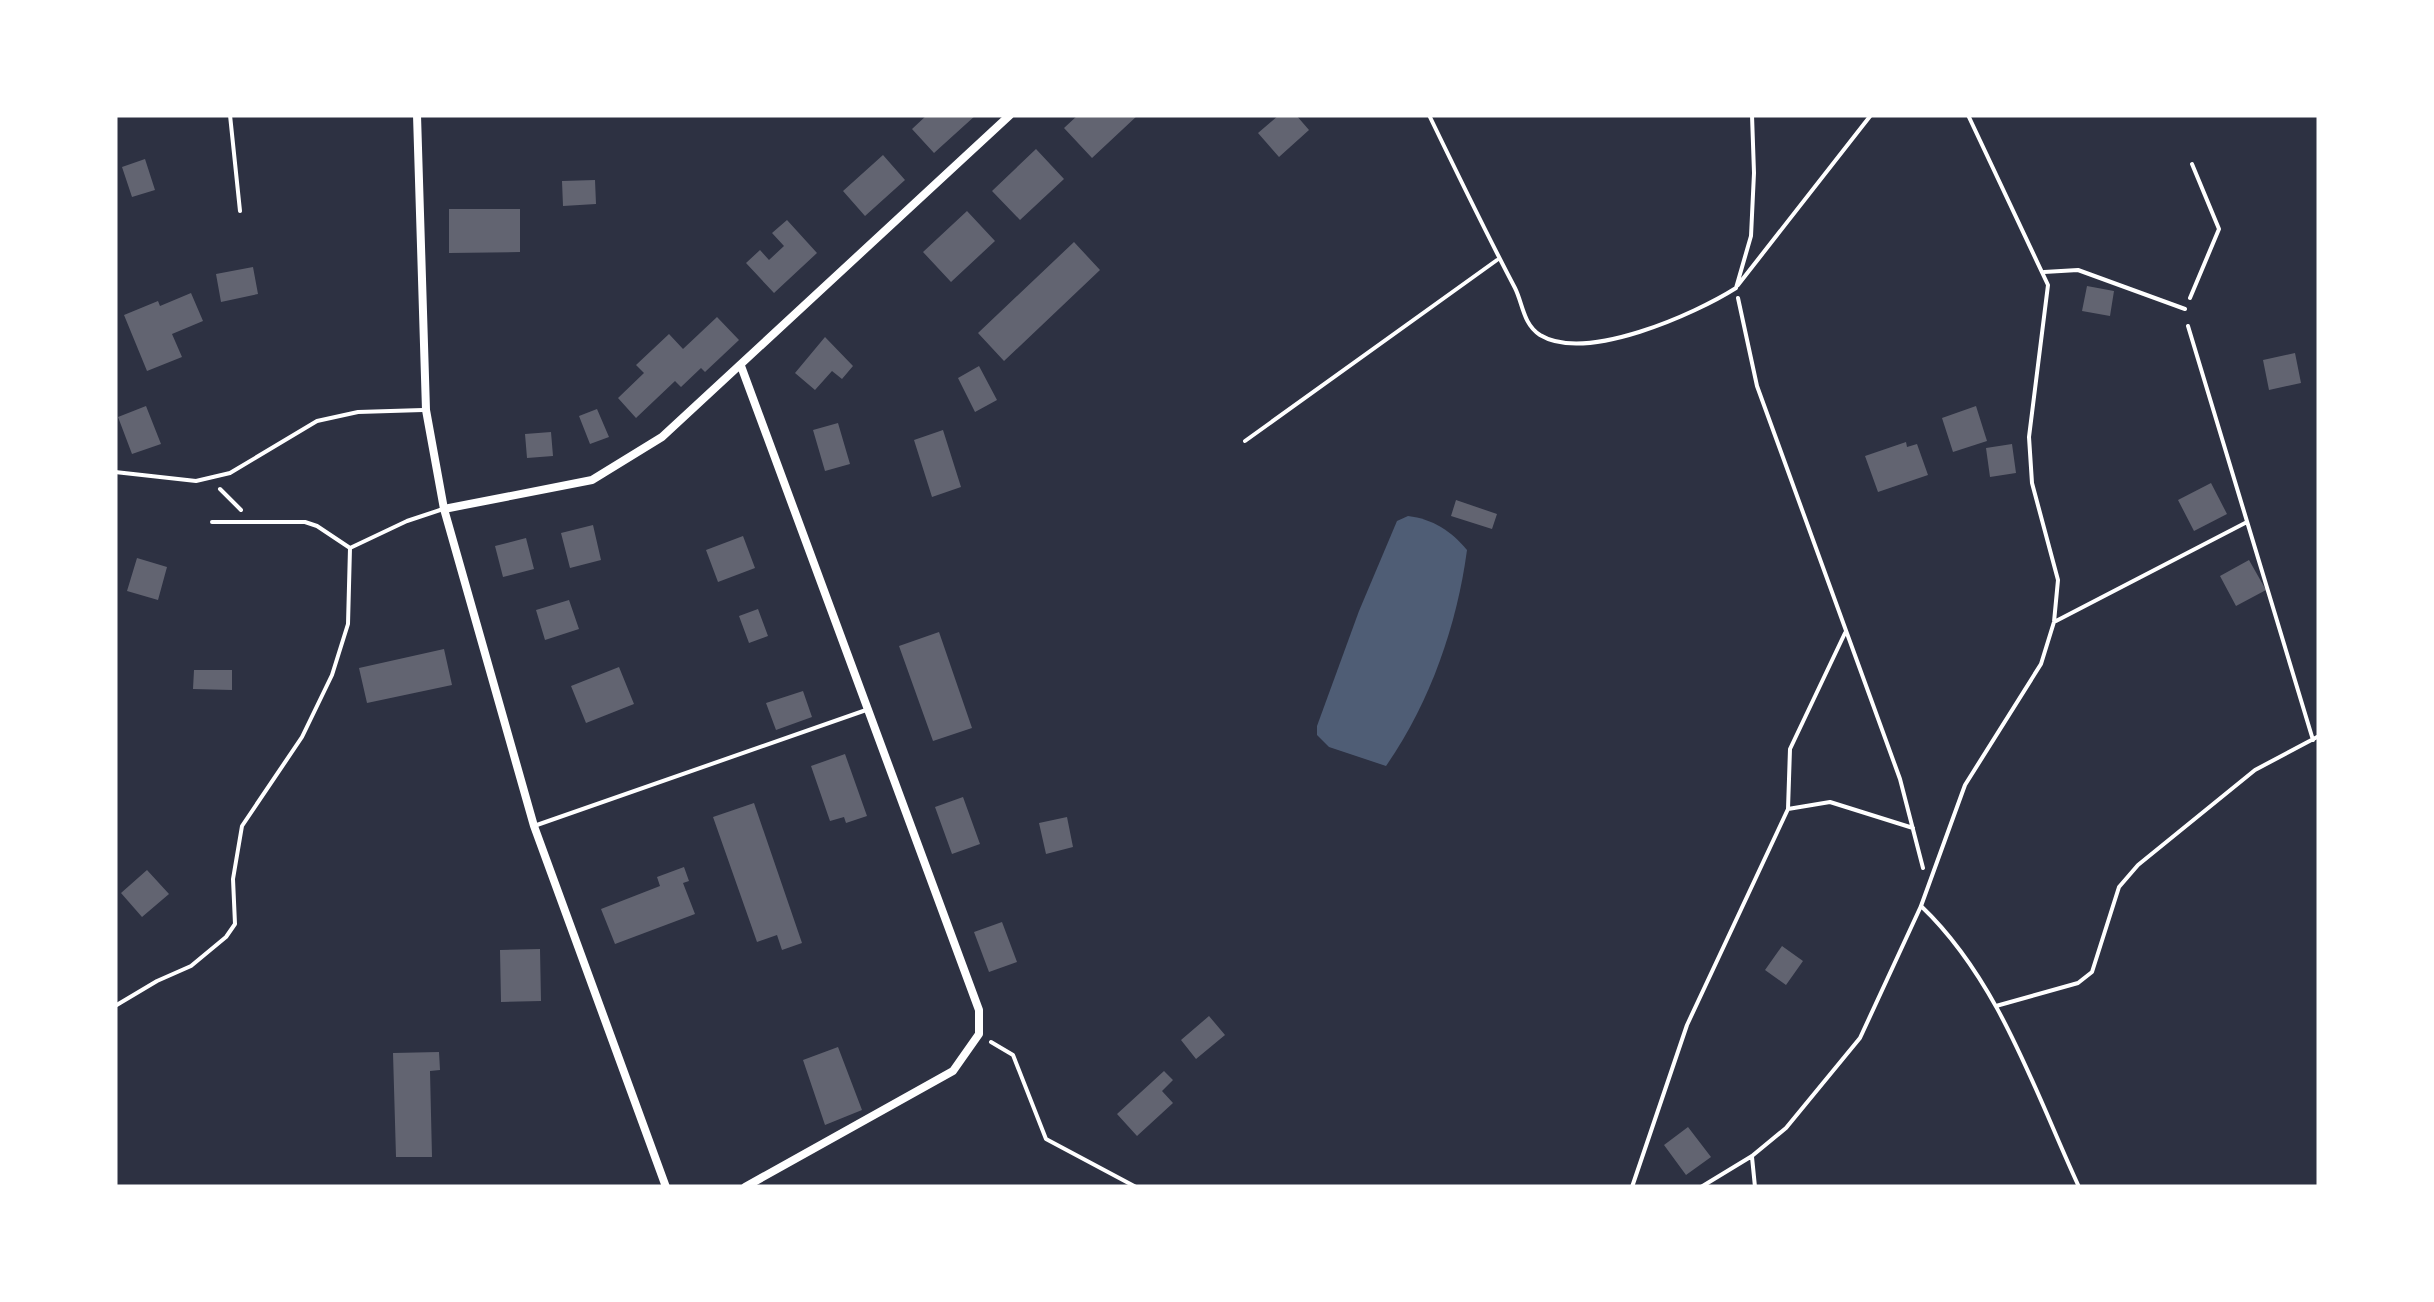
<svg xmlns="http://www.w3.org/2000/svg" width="2434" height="1302" font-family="Montserrat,sans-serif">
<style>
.water{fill:#4f5d75}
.building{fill:#626471}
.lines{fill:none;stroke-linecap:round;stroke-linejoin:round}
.path{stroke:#fff;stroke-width:4}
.service{stroke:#fff;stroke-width:4}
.minor{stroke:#fff;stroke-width:8}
</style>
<rect width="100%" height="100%" fill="#2d3142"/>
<!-- water -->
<path class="water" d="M1408 516C1433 519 1451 531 1467 550 1457 625 1430 703 1386 766L1329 747 1317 735V726L1359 611 1397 521Z"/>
<!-- building -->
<path class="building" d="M927 115H976L934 153 912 129Z
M1078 115H1138L1092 158 1064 128Z
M1279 115H1296L1309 130 1279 157 1258 133Z
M1036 149 1064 179 1020 220 992 191Z
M883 155 905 180 865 216 843 191Z
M145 159 155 190 132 197 122 167Z
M595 180 596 204 563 206 562 181Z
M449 209H520V252L449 253Z
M967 211 995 241 951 282 923 252Z
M787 220 817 253 774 293 746 263 760 250 769 260 784 246 772 233Z
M1074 242 1100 270 1004 361 978 333Z
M253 267 258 294 221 302 216 274Z
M2087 286 2114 291 2110 316 2082 311Z
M191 293 203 321 172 334 182 357 147 371 124 315 158 301 160 306Z
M717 317 739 340 705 372 701 368 681 387 675 381 636 418 618 398 644 373 636 365 669 334 683 349Z
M825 337 853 366 842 379 832 371 815 390 795 373Z
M2295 353 2301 383 2269 390 2263 360Z
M979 366 997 400 975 412 958 378Z
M146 406 161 444 132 454 118 417Z
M1976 406 1987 441 1953 452 1942 418Z
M597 409 609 437 590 444 579 416Z
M838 423 850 464 825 471 813 430Z
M943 430 961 487 932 497 914 440Z
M551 432 553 456 527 458 525 434Z
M1906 442 1907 447 1917 444 1928 475 1878 492 1865 456Z
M2012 444 2016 473 1990 477 1986 448Z
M2211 483 2227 514 2194 531 2178 500Z
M1456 500 1497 514 1492 529 1451 516Z
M593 525 601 560 570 568 561 533Z
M743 536 755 568 718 582 706 550Z
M526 538 534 569 503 577 495 546Z
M137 558 167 567 158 600 127 591Z
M2249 560 2266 590 2236 606 2220 576Z
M569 600 579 629 545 640 536 610Z
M758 609 768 636 749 643 739 616Z
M939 632 972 728 933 741 899 646Z
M444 649 452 685 367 703 359 668Z
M619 667 634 704 586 723 571 686Z
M194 670H232V690L193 689Z
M803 691 812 717 776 730 766 703Z
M845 754 867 816 846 823 844 817 830 821 811 766Z
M963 797 980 844 952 854 935 807Z
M754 803 802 943 782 950 777 935 757 942 713 817Z
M1067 817 1073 847 1046 854 1039 823Z
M684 867 689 881 683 883 695 914 615 944 601 909 660 886 657 877Z
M147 870 169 894 142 917 121 893Z
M1002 922 1017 962 989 972 974 932Z
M1782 946 1803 961 1786 985 1765 970Z
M540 949 541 1001 501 1002 500 950Z
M1209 1016 1225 1035 1196 1059 1181 1040Z
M838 1047 862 1110 825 1125 803 1060Z
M439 1052 440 1070 430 1071 432 1157H396L393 1053Z
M1164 1071 1173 1080 1162 1091 1173 1103 1137 1136 1117 1114Z
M1688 1127 1711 1157 1686 1175 1664 1145Z"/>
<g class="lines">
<!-- path -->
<path class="path" d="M1738 298 1757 386 1900 779 1923 868
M2190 298 2219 229 2192 164
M220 489 241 510
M1788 809 1830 802 1913 828
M991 1042 1013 1055 1046 1139 1136 1187
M1632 1187 1687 1025 1788 809 1790 749 1845 633"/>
<!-- service -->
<path class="service" d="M230 115 240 211
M1429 115C1457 173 1485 231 1515 288 1523 304 1523 324 1540 335 1586 363 1695 314 1736 288L1751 236 1754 173 1752 115
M2044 272 2078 270 2185 309
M1738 285 1871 115
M2188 326 2313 740
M1245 441 1497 260
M115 472 196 481 230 473 317 421 358 412 423 410
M212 522H305L317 526 350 548 407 521 443 509
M2056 621 2247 522
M534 826 869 709
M1921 906C1999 980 2035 1092 2079 1187
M115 1006 157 981 191 966 226 937 235 924 233 879 242 826 302 737 332 675 348 624 350 548
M1996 1006 2078 983 2092 972 2119 887 2138 865 2255 770 2319 736
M1752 1157 1755 1187
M1701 1187 1752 1156 1786 1128 1860 1038 1921 906 1965 785 2041 664 2054 622 2058 580 2032 483 2029 437 2048 285 1968 115"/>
<!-- minor -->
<path class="minor" d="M417 115 426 410 444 509 534 826 666 1187
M741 366 979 1010V1034L953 1071 745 1187
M444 509 592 480 662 437 1010 115"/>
</g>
<!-- border -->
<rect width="2434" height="1302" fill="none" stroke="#ffffff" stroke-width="235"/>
</svg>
